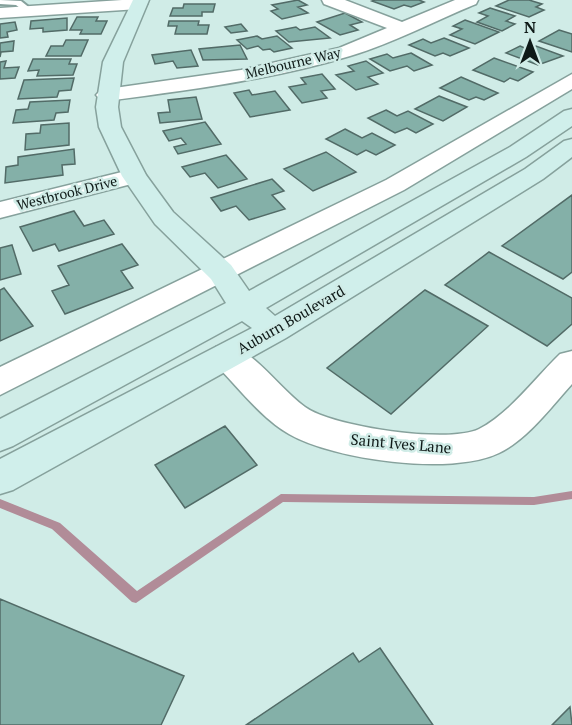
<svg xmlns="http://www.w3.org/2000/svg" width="572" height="725" font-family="'PT Serif',serif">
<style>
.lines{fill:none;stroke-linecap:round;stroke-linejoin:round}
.stream{fill:#b18c98;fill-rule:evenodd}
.building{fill:#84b0a8;stroke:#526b67;stroke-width:1.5}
.lane-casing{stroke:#86a19c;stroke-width:4}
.street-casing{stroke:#86a19c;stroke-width:3}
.secondary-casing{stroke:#86a19c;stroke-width:3}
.lane{fill:#fff;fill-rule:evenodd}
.street{fill:#fff;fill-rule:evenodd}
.secondary{fill:#d0efeb;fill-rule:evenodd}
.labels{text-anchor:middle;stroke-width:5;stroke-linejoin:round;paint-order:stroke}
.far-street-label{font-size:14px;fill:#0e1917;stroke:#d0ece7}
.street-label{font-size:15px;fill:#0e1917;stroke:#d0ece7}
</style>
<rect width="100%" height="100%" fill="#d0ece7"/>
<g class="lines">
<!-- stream -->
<path class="stream" d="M572 491V499L534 505 283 502 136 603 132 602 52 529 0 508V499L60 523 137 591 281 494 534 497Z"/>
</g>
<!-- building -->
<path class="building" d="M298 0 307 5 298 7 308 13 282 19 271 11 278 9 272 5Z
M375 0H419L424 2 411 7 404 5 394 9 372 1Z
M509 0H529L542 4 536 7 544 10 529 17 496 6Z
M184 4H215L213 12H202V16H170L173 8H183Z
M490 8 515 16 506 21 515 24 502 31 477 22 488 16 479 13Z
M345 13 362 22 350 25 358 30 340 35 317 22Z
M77 17H98L96 21H107L101 34H80L82 30H70Z
M67 18V30L43 32V28L30 29 31 21Z
M465 20 499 32 475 44 450 35 462 29 453 26Z
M169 21H199L198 25H209L207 34H175L177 26H168Z
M15 22 17 30 7 32 8 37 0 38V24Z
M241 24 247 31 231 33 225 27Z
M296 27 300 30 315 27 330 38 289 42 276 31Z
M559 30 572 34V52L539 41Z
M257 36 262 39 277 36 292 48 274 52 270 49 263 50 258 46 247 49 237 40Z
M444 38 469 48 450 56 443 53 435 56 409 45 423 39 431 43Z
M66 40H88L81 56H46L51 46H63Z
M14 41 13 51 1 52 0 57V43Z
M240 45 247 59 203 60 199 49Z
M520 46 529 50 536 46 563 56 538 65 506 53Z
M191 50 198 66 177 68 173 61 155 64 152 55Z
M411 53 432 65 414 71 407 66 390 71 370 59 387 54 393 58Z
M494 58 533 72 518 81 510 78 504 82 473 70Z
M33 59H71L69 64H77L73 75 37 76 39 70 28 71Z
M6 61 4 68 19 67 15 78 0 79V62Z
M366 61 383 73 368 77 378 84 356 90 336 75 354 71 348 66Z
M322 74 335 89 321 91 327 98 302 103 289 87 306 84 301 78Z
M461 77 498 93 484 100 476 97 469 100 440 88Z
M74 78 71 90 59 91 57 97 18 99 24 80Z
M249 90 252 95 275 91 290 110 250 117 234 93Z
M439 96 467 107 443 121 415 109Z
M196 97 202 119 160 123 158 113 170 112 168 100Z
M70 100 68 112 56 113 54 120 13 123 16 110 28 109 30 102Z
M386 110 397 116 408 111 433 124 416 133 407 128 395 133 368 118Z
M205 122 221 144 178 154 174 147 186 144 181 138 169 141 163 131Z
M69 123V145L25 150 26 134 40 133 41 125Z
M345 129 362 138 372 133 395 145 376 155 366 150 357 155 326 139Z
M74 149 75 164 62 165 63 175 5 183 6 167 18 165V157Z
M326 152 356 172 313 191 284 169Z
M226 155 247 179 218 188 205 173 190 177 182 167Z
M272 179 284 191 272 195 285 209 249 220 236 206 221 211 211 198Z
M572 195V272L563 279 502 246Z
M74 211 84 226 104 220 114 234 59 251 55 244 33 251 20 227Z
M122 244 138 265 121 271 133 288 65 314 52 291 69 285 58 266Z
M12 245 21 274 0 280V248Z
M489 252 572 298V324L547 346 445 285Z
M4 288 33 326 0 341V290Z
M425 290 488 326 391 414 327 368Z
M225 426 257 465 185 508 155 465Z
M0 599 184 676 161 725H0Z
M380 648 433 725H246L353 653 359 662Z
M570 707 572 725H552Z"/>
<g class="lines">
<!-- lane casing -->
<g class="lane-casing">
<path id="lane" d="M0 0 21 1 31 9 24 11 16 5 0 4Z"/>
</g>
<!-- street casing -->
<g class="street-casing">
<path id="street" d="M122 0H143L147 4 139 9 0 18V8Z
M322 0H345L402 22 455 0H478L476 4C434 21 394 43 350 56 271 80 188 90 107 101L100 99 96 95 100 91 107 89 241 70 339 48 387 28 324 4Z
M572 74V89L404 190 0 395V367L386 180Z
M134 169 143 171 146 176 143 181 0 218V202Z
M228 344C255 352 281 390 305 407 332 427 449 444 479 429 510 413 535 378 560 354L572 351V384C551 407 528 439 499 453 452 476 334 460 289 434 261 418 239 388 216 365L212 356 216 347Z"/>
</g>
<!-- secondary casing -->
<g class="secondary-casing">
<path id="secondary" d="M133 0H149L123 62 118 107 121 127 146 175 173 212 231 265 249 291 510 147 564 111 572 109V126L526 157 266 308 275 316 525 169 564 141 572 139V157L543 179 286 338 13 490 0 494V459L252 328 242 321 13 446 0 451V419L226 303 211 279 155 224 122 176 99 127 96 107 103 62Z"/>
</g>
<!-- lane -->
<use href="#lane" class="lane"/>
<!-- street -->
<use href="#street" class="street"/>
<!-- secondary -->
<use href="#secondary" class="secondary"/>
</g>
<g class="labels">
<!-- far-street labels -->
<g class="far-street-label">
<text transform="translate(293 63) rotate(-13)" y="5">Melbourne Way</text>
<text transform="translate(67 193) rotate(-14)" y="5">Westbrook Drive</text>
</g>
<!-- street labels -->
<g class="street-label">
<text transform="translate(291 320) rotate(-30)" y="5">Auburn Boulevard</text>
<text transform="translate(401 444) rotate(5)" y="5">Saint Ives Lane</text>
</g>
</g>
<!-- north arrow -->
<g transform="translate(530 42)" stroke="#d0ece7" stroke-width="4.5" paint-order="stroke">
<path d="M0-4.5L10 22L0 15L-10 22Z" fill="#0e1917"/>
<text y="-9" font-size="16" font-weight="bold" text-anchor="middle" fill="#0e1917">N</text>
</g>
</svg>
